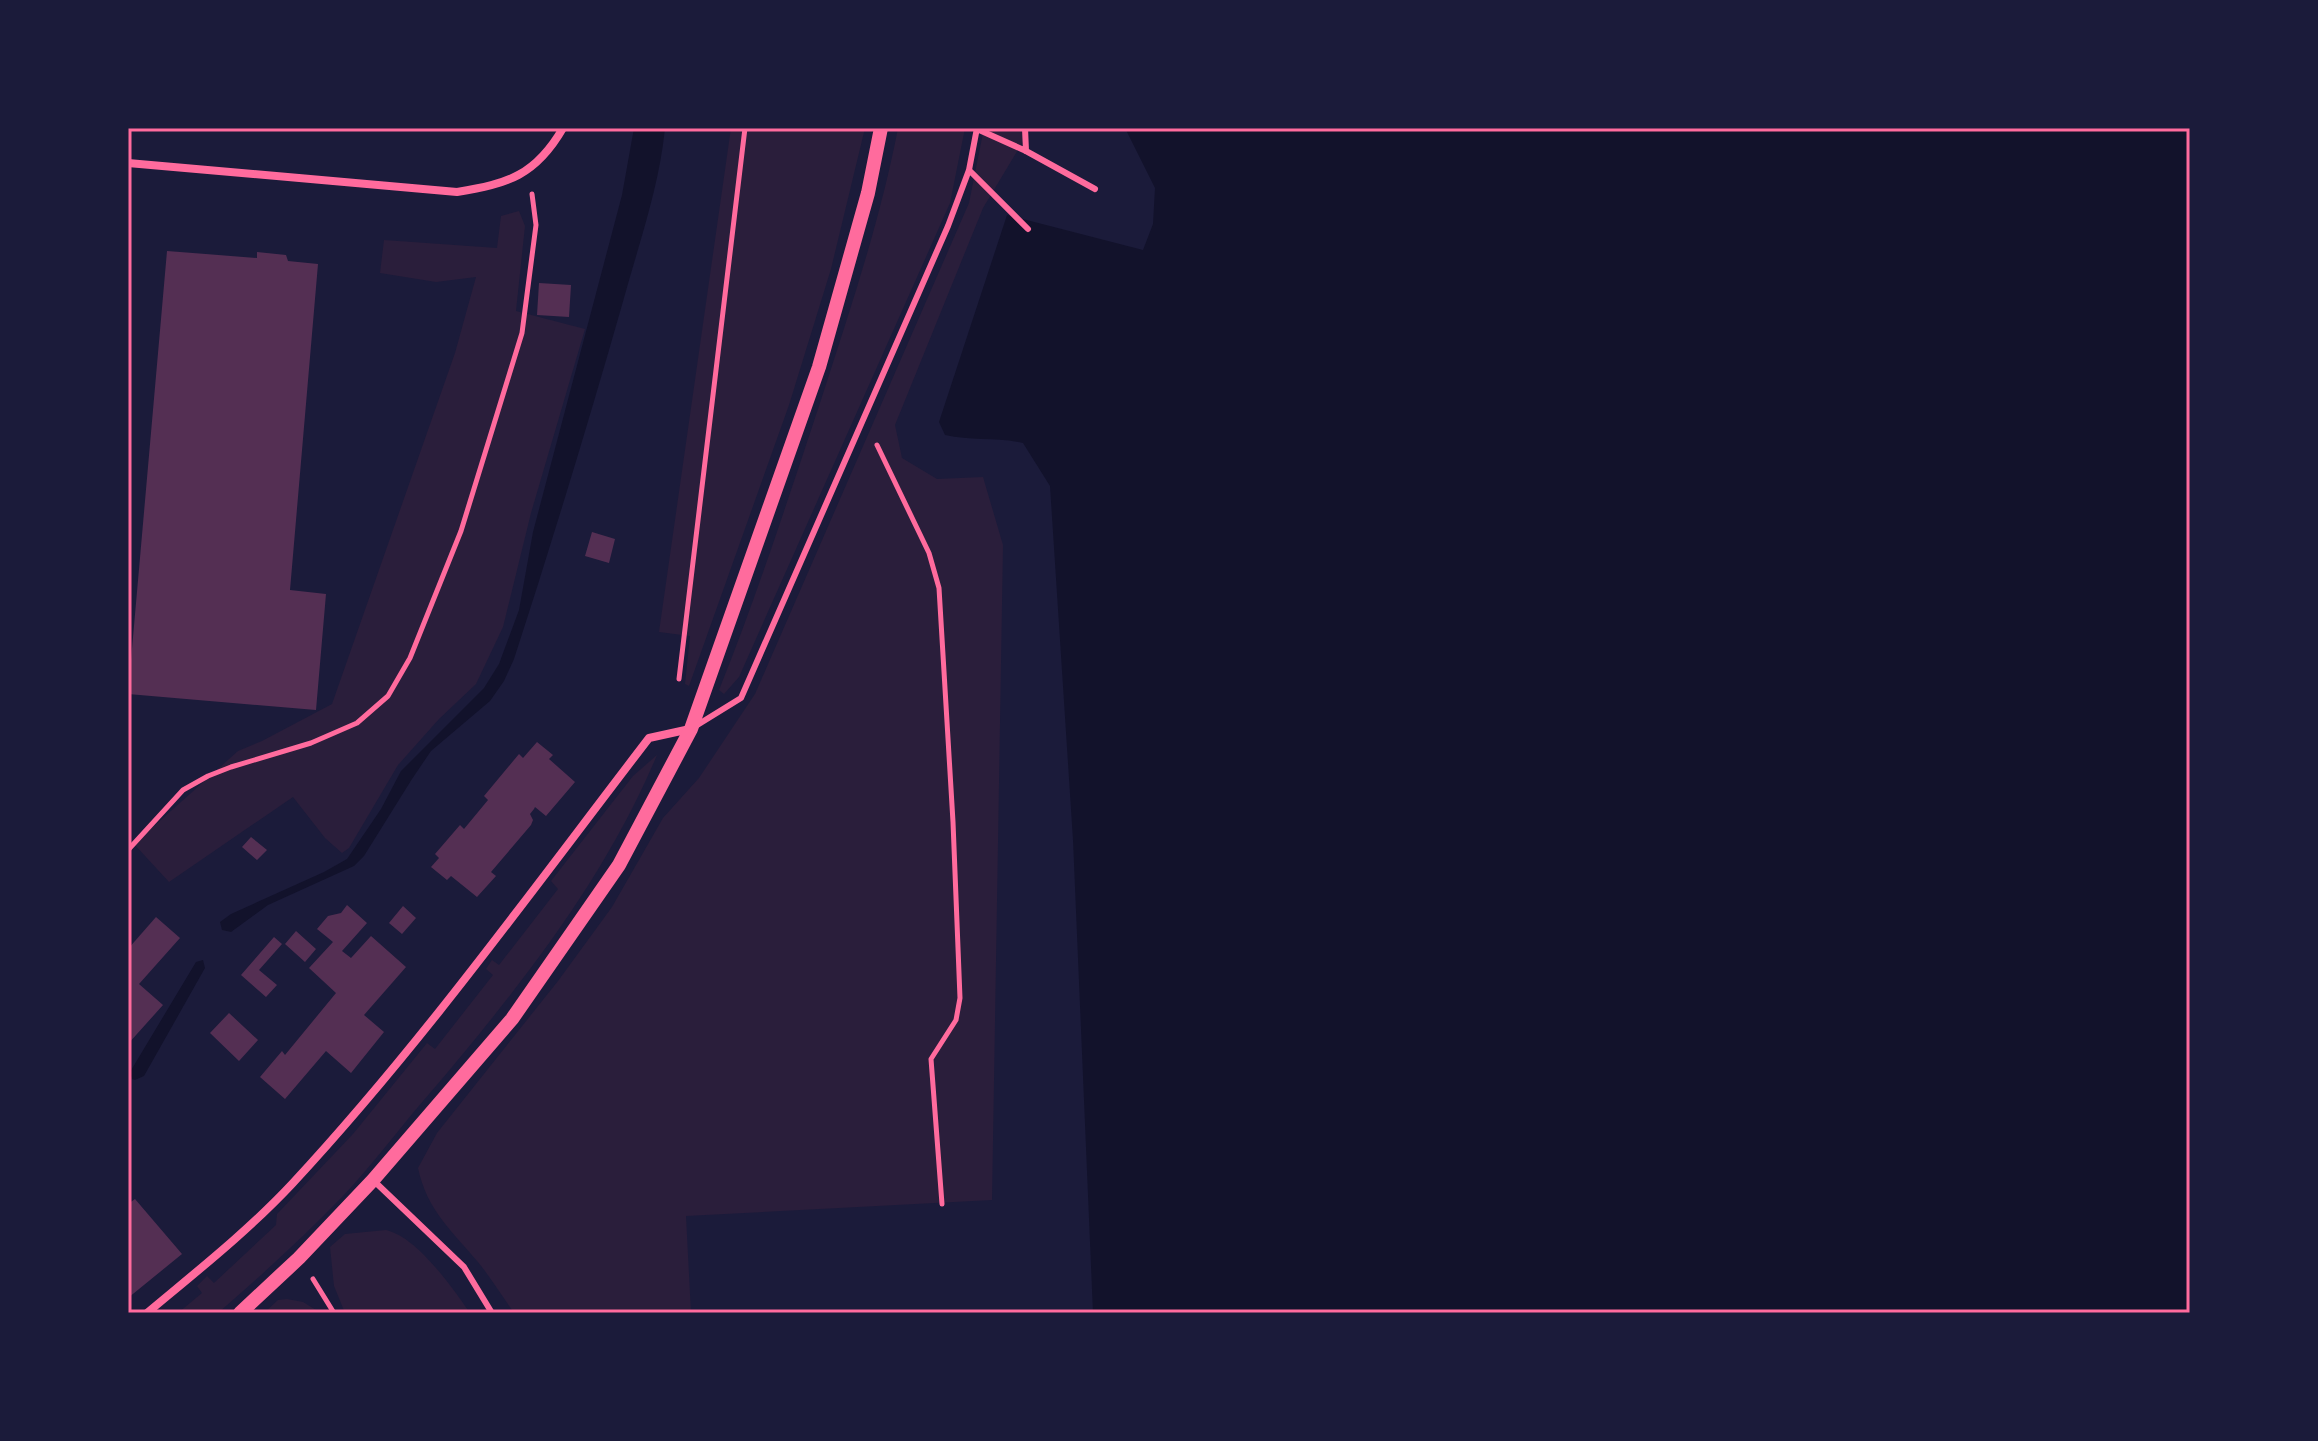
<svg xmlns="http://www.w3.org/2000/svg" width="2318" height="1441" font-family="Ubuntu,sans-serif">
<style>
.green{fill:#2a1e3b}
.water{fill:#12122b}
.building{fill:#542f53}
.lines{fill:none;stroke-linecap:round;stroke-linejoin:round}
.path{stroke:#ff6b9d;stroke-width:5}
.service{stroke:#ff6b9d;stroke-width:6}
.minor{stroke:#ff6b9d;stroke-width:8}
.tertiary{stroke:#ff6b9d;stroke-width:14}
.neatline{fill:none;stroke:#ff6b9d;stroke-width:3}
</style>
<rect width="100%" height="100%" fill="#1b1b3a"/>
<!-- green -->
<path class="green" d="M731 128H865L831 269 789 405 689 686 685 684 690 636 659 632Z
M898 128H965L950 203 739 677 724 694 719 690C757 596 788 499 820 403 849 313 880 222 898 128Z
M984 128H1031L983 208 895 425 902 458 937 479 983 477 1003 545 992 1200 686 1216 691 1313H514C502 1296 491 1278 478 1262 451 1230 427 1210 418 1168L437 1133 558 981 612 907 663 818 699 778 755 694 969 203Z
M519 211 525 226 516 311 585 329 531 513 503 627 476 684 439 719 398 765 349 848 342 853 325 838 293 797 169 882 134 844 238 751 262 741 332 704 455 353 476 277 436 282 380 273 384 240 497 248 501 216Z
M657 755C605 879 522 984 436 1086 404 1122 375 1162 342 1197 303 1237 261 1276 218 1313H178L202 1293 197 1286 207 1276 214 1283 276 1225 277 1214 353 1134 427 1043 435 1049 493 975 486 969 492 960 499 965 558 889 551 881 633 776Z
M386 1230C417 1237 452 1287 470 1313H345L334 1286 330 1247 345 1234Z
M287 1299 303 1302 321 1313H264L278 1300Z"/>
<!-- water -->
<path class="water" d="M634 128H665C659 189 638 246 622 305 588 424 552 542 514 659L504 681 490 701 431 751 412 779 364 856 354 866 268 905 231 932 222 930 220 922 231 914 324 872 347 859 381 809 401 771 484 688 499 664 519 610 533 532 622 195Z
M1125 128H2190V1313H1093L1073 840 1050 486 1023 443C997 437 971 441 945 435L939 422 1007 215 1143 250 1153 224 1155 188Z
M203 960 205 968 144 1076 135 1080 132 1079 130 1072 196 962Z"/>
<!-- building -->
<path class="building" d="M167 251 257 258V252L286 255 288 261 318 264 290 590 326 594 316 710 128 694Z
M539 283 571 285 569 317 537 315Z
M592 532 615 539 609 563 585 556Z
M537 742 553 755 549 759 575 782 546 816 535 807 534 809 530 814 533 820 531 825 491 872 496 876 477 897 451 876 447 880 431 867 439 858 435 854 460 825 464 829 488 800 484 796 519 754 523 758Z
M251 837 267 850 257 860 242 847Z
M347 905 367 923 342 951 351 958 371 936 406 967 364 1015 384 1032 351 1073 326 1051 285 1099 260 1077 282 1051 285 1055 336 993 309 968 333 942 317 929 328 916 341 913Z
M403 906 416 918 402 934 389 923Z
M156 917 180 938 139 984 163 1005 128 1044V949Z
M296 931 316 949 305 962 285 944Z
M274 937 282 944 259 970 277 985 266 997 241 975Z
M229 1013 258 1040 239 1061 210 1033Z
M135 1199 182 1254 128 1298V1204Z"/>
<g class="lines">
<!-- path -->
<path class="path" d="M877 445 929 553 939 588 953 822 960 998 956 1020 931 1059 942 1204
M679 679 745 128
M128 850 183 790 208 776 231 767 311 743 357 723 388 696 410 658 461 531 522 333 536 225 532 194
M313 1279 334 1313"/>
<!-- service -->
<path class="service" d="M1025 128 1026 151
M977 129 1026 151 1095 189
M969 170 1028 229
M694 727 741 698 948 226 969 170 977 128
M373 1180 464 1267 492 1313"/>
<!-- minor -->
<path class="minor" d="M128 163 457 192C508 184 536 175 563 128
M147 1313C196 1272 248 1231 292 1184 421 1045 533 889 649 738L690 729"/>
<!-- tertiary -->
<path class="tertiary" d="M240 1313 299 1258 373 1180 512 1019 619 865 691 729 819 367 868 193 881 128"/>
</g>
<!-- border -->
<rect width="2318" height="1441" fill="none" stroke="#1b1b3a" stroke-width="260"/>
<rect x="130" y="130" width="2058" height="1181" class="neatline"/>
</svg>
